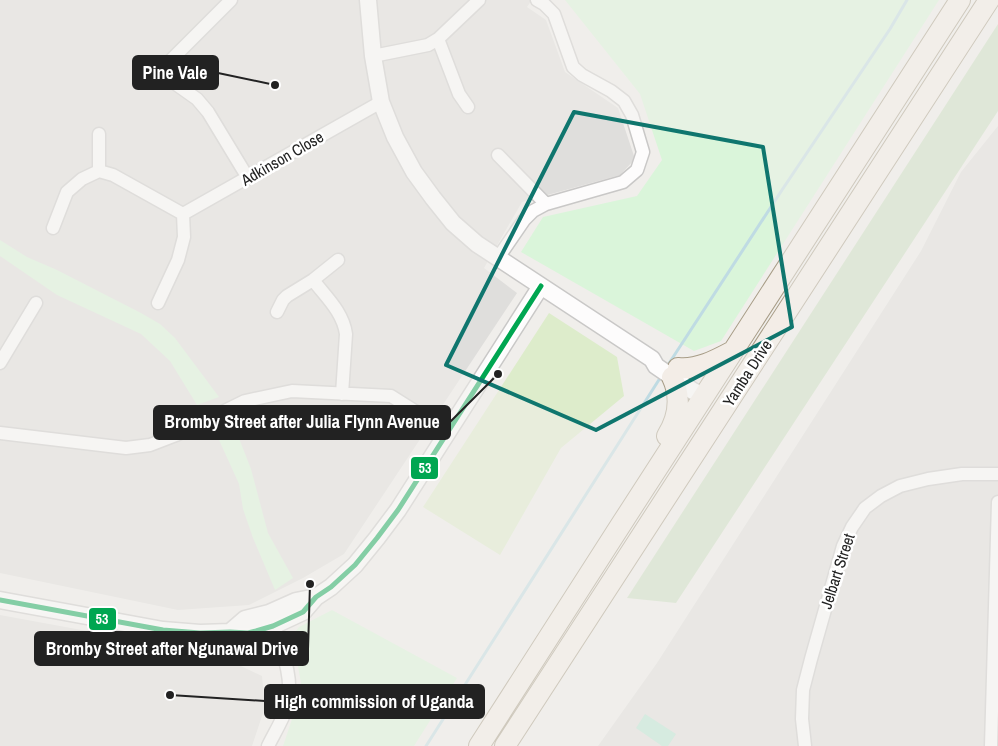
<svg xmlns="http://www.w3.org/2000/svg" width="998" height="746" font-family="'Archivo Narrow',sans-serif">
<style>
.residential{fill:#dfdedc}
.grass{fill:#ddeccb}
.forest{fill:#cbdec1}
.park{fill:#daf5da}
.pitch{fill:#b7e6d2}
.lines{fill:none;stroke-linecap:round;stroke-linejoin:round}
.stream{stroke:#bfdbe3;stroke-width:3}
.minor-casing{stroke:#c9c8c7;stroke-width:15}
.tertiary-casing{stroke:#c9c8c7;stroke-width:19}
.primary-casing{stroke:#a79c86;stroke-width:22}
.minor{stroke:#fdfcfc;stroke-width:12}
.tertiary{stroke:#fdfcfc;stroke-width:16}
.primary{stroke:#f3ede7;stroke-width:20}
.bus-1-casing{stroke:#fff;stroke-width:9}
.bus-1{stroke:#00a651;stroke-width:5}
.marked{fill:none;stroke:#0f766e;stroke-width:4;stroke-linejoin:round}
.labels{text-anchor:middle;stroke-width:5;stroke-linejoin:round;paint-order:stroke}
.street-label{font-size:16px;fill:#222;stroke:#fff}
.leader{fill:none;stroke:#222;stroke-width:2}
.callout-dot{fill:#222;stroke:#fff;stroke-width:2}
.callout{fill:#222;stroke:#222;stroke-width:2}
.callout-label{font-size:18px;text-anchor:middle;font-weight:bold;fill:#fff}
.line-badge{stroke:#fff;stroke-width:2}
.badge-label{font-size:14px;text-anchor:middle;font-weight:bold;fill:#fff}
</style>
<rect width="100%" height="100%" fill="#f0eeeb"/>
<!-- residential -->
<path class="residential" d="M0 0H532L527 7 546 20 565 72 618 108 635 159 620 175 522 202 484 268 517 293 344 554 303 578 249 605 178 610 0 573Z
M998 126V502L991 746H598L657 663 921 251 961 172Z
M0 615 218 655 262 676 265 707 252 746H0Z"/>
<!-- grass -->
<path class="grass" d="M549 313 617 357 624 396 561 448 500 555 423 507Z"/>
<!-- forest -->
<path class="forest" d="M998 24V111L676 603 627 598Z"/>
<!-- park -->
<path class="park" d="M565 0H939L721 341 694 351 521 252 543 217 637 196 662 160 640 94Z
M0 240 27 257 57 270 141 313 160 324 175 338 219 397 197 405 170 361 141 334 57 295 0 256Z
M233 423 251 469 268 533 293 578 275 590 253 538 243 509 239 484 215 431Z
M332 610 457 678 414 746H283L302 689 296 655 291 637 299 627Z"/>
<!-- pitch -->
<path class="pitch" d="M645 714 676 734 668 746H662L636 728Z"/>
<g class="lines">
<!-- stream -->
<path class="stream" d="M666 368 782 190 890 29 907 0
M426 746 662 375"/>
<!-- minor casing -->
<g class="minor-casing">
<path id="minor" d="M231 0 168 63 166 73 173 82 197 99 208 112 248 178
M438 39 459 94 468 107
M373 56 428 45 438 39 479 0
M99 134V171
M498 155 546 204
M183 214 381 102
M53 228 67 192 82 179 99 171 113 175 183 214 184 237 178 260 158 303
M498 258 524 220 533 211 546 204 623 182 637 170 643 152 632 115 624 101 611 91 582 75 573 67 554 14 544 4 537 0
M313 280C326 297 343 312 346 334L342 394
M277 312 283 300 287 296 313 280 338 260
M0 363 36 303
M0 433 126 448 150 445 176 435 245 401 292 391 391 396 448 432
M268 746C274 734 283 719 287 707 295 677 280 646 271 618
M805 746 802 719 803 690 811 659 843 546 852 527 865 508 881 496 900 486 928 479 962 474H998
M991 746 998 502"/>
</g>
<!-- tertiary casing -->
<g class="tertiary-casing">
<path id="tertiary" d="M368 0 373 56 381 102 395 137 414 172 433 198 453 223 477 244 652 359 656 366 672 377 693 391 698 393 705 394
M0 600 163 630 200 633 230 632 248 633 256 631 273 626 303 612 316 597 331 587 355 565 377 538 398 510 541 286
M230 632 245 619 269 613 296 601 316 597"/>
</g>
<!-- primary casing -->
<g class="primary-casing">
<path id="primary" d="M678 368C698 370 716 360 733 351
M667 436C678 418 682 398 672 377
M479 746 622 523 960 0
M505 746 989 0"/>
</g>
<!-- minor -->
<use href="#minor" class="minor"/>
<!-- tertiary -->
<use href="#tertiary" class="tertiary"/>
<!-- primary -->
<use href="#primary" class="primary"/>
<!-- bus-1 casing -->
<g class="bus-1-casing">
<path id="bus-1" d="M0 600 163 630 200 633 230 632 248 633 256 631 273 626 303 612 316 597 331 587 355 565 377 538 398 510 541 286"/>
</g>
<!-- bus-1 -->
<use href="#bus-1" class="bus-1"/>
</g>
<!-- marked area -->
<path d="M0 0H998V746H0ZM574 112 763 147 792 327 596 430 446 365Z" fill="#f0eeeb" fill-opacity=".55" fill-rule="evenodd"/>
<path class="marked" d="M574 112 763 147 792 327 596 430 446 365Z"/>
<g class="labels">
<!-- street labels -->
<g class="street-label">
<text transform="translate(282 158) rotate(-30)" y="6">Adkinson Close</text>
<text transform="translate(747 373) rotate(-57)" y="6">Yamba Drive</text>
<text transform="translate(837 571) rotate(-72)" y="6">Jelbart Street</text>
</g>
</g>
<!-- callouts -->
<path class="leader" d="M275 85L218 73M498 374L450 422M310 584L308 649M170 695L265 701"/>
<g class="callout-dot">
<circle cx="275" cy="85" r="5"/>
<circle cx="498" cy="374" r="5"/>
<circle cx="310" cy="584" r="5"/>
<circle cx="170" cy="695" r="5"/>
</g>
<g class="callout">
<rect x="133" y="56" width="85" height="33" rx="5"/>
<rect x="154" y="406" width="296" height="33" rx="5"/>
<rect x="35" y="632" width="273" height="33" rx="5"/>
<rect x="265" y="685" width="219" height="33" rx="5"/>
</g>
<g class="callout-label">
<text x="175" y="79">Pine Vale</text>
<text x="302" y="428">Bromby Street after Julia Flynn Avenue</text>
<text x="172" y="655">Bromby Street after Ngunawal Drive</text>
<text x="374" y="708">High commission of Uganda</text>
</g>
<g class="line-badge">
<rect x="410" y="456" width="29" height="24" rx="5" fill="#00a651"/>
<rect x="88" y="607" width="29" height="24" rx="5" fill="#00a651"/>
</g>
<g class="badge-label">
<text x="425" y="473">53</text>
<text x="102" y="624">53</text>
</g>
</svg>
